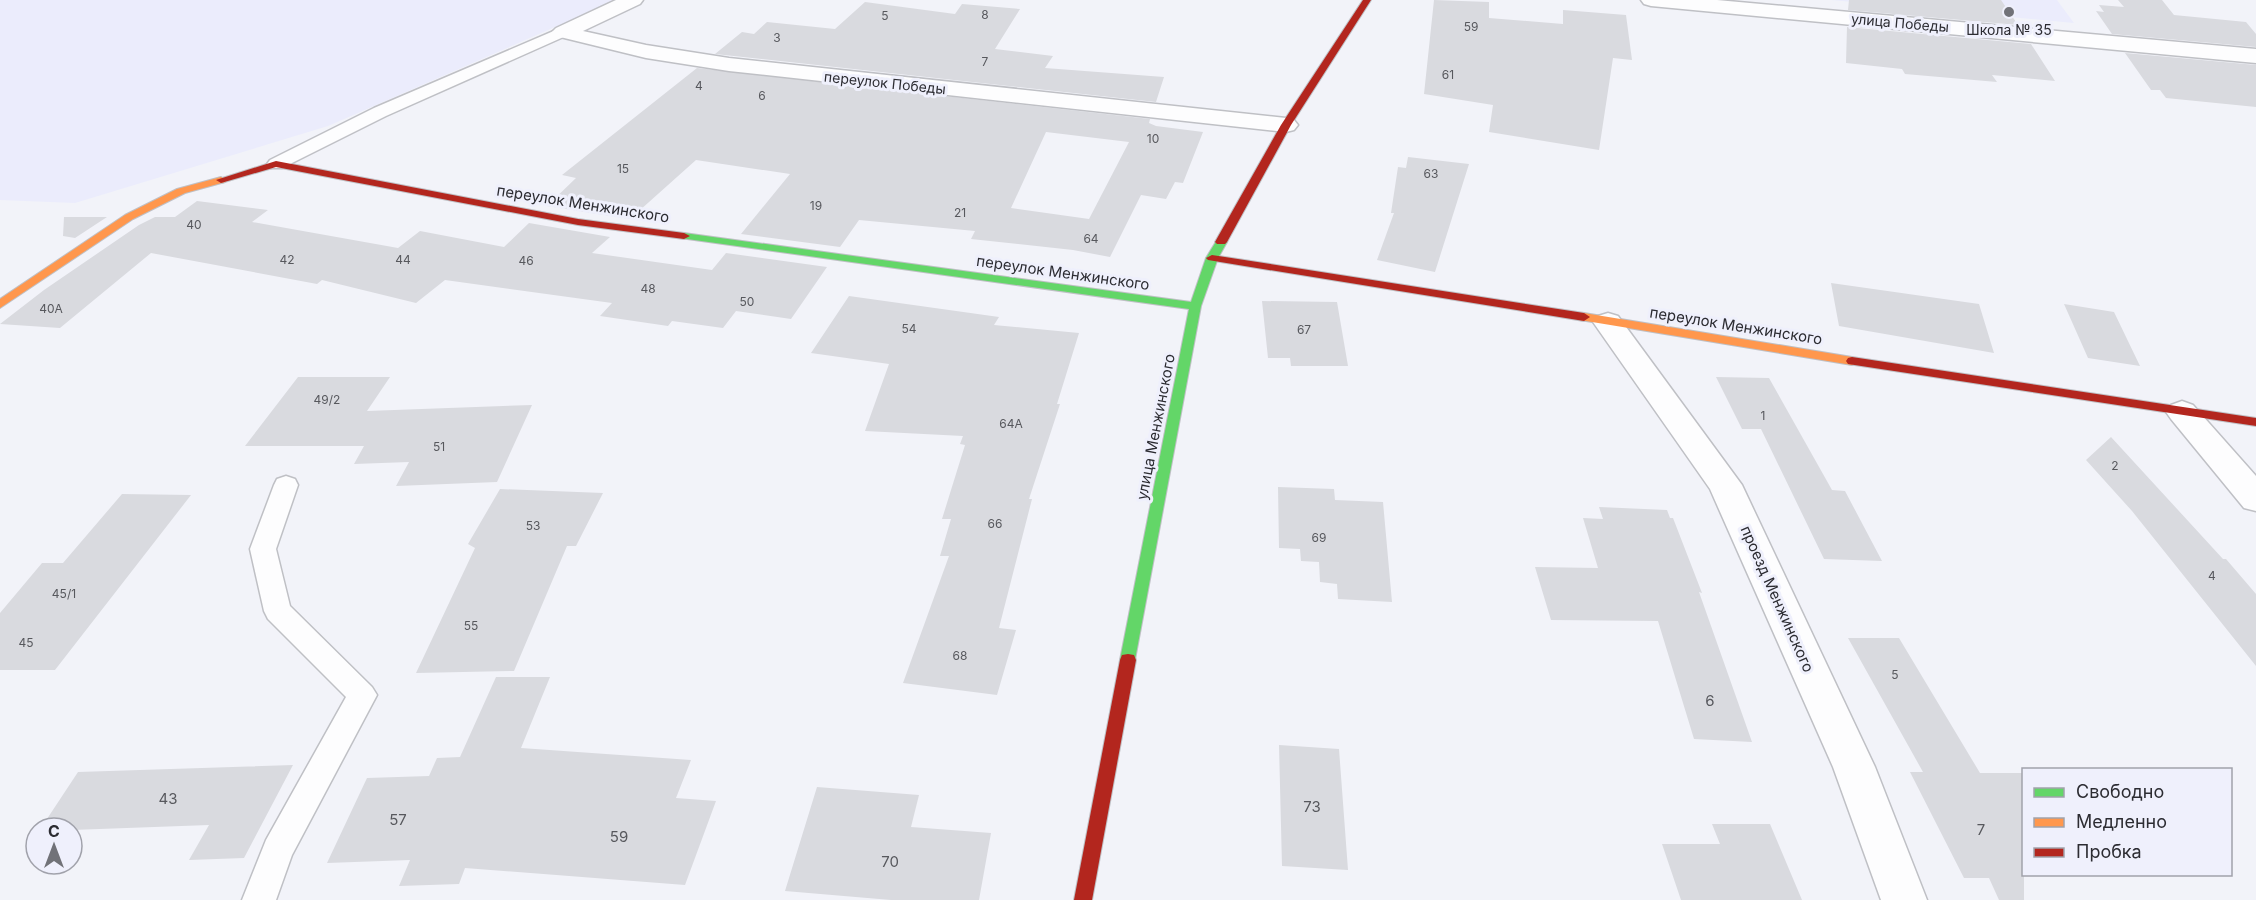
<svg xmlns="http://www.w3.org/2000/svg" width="2256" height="900" font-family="Inter,sans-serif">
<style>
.built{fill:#ebecfc}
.building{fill:#d9dadf;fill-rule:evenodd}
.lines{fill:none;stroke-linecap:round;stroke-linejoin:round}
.lane-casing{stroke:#bfc0c5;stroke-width:3}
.street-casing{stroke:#bfc0c5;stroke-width:3}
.fast-casing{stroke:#bfc0c5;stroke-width:2}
.slow-casing{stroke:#bfc0c5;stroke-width:2}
.jam-casing{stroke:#bfc0c5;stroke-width:2}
.lane{fill:#fdfdfe;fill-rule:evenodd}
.street{fill:#fdfdfe;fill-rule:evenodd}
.fast{fill:#63d668;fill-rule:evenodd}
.slow{fill:#ff974d;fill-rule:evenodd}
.jam{fill:#b3261e;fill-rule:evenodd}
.poi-dot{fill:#717278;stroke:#eff0fc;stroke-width:2}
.labels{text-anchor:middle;stroke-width:6;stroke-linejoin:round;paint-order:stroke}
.number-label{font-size:12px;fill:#57585d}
.far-street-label{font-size:14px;fill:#2c2c32;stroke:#eff0fc}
.far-poi-label{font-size:14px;fill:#2c2c32;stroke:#eff0fc}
.street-label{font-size:15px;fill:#2c2c32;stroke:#eff0fc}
.near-number-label{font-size:15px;fill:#57585d}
</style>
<rect width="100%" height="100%" fill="#f2f3f9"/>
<!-- built -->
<path class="built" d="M0 0H617L328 126 75 203 0 200Z
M1832 0H2057L2074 23Z"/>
<!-- building -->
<path class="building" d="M1434 0 1489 2V18L1563 24V10L1626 15 1632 60 1613 58 1599 150 1489 132 1493 105 1424 94Z
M1849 0H2001L2018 25 1848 10Z
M2118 0H2162L2174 15 2246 22 2256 34V47L2112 34 2096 11 2104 12 2099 5 2124 7Z
M865 2 955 14 962 4 1020 9 995 49 1053 56 1045 68 1164 77 1156 102 715 54 742 32 754 34 767 22 835 29Z
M1847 27 2031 44 2055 81 1992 75 1997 82 1905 74 1902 69 1846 63Z
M2125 53 2256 65V107L2166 98 2160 90H2151Z
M697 68 1150 119 1149 123 1156 126 1203 132 1183 183 1175 182 1166 199 1141 195 1110 257 1073 250 971 239 975 231 859 220 840 247 741 234 790 174 696 160 630 219 547 206 576 178 562 175ZM1046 132 1129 142 1089 219 1011 208Z
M1408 157 1469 164 1435 272 1377 260 1394 213H1391L1398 167 1406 168Z
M197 201 268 210 252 222 398 248 420 231 504 247 529 223 610 237 592 253 712 270 726 253 827 267 791 319 736 311 723 328 672 321 668 326 600 316 612 303 445 280 416 303 322 280 317 284 151 253 60 328 0 324 44 290 139 225 155 217H175Z
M64 217H107L75 238 63 236Z
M1831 283 1979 304 1994 353 1839 326Z
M849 296 999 317 994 325 1079 333 1057 404H1060L1029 499H1032L999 628 1016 630 997 695 903 683 949 556H940L951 519H942L965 445 960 444 963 436 865 431 889 364 811 353Z
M1262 301 1337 302 1348 366H1291L1290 358H1268Z
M2064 304 2114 312 2140 366 2088 358Z
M298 377H390L367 411 532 405 497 482 396 486 409 462 354 464 364 446H245Z
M1716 377 1769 378 1832 490 1845 491 1882 561 1824 559 1761 429H1742Z
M2111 437 2223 559H2226L2256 594V666L2132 511 2086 460Z
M1278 487 1334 489 1335 500 1383 502 1392 602 1338 599 1337 584 1320 582 1319 562 1301 561 1300 549 1279 548Z
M500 489 603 493 576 546H567L514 671 416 673 475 548 468 544Z
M122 494 191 495 55 670H0V613L42 563H63Z
M1599 507 1667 510 1670 518H1673L1702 593 1699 592 1752 742 1694 739 1658 621 1551 620 1535 567 1598 568 1583 518 1603 519Z
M1848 638H1899L1980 773H2024V900H1999L1989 878H1964L1910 772H1923Z
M496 677H550L521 748 691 760 676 798 716 801 685 885 465 868 459 884 399 886 410 860 327 863 367 778 429 776 437 758 460 757Z
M1279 745 1339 749 1348 870 1282 866Z
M293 765 244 858 189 860 209 825 72 830V828H41L78 772Z
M817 787 919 795 911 827 991 833 979 900H891L785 891Z
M1712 824H1770L1802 900H1681L1662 844H1720Z"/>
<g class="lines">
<!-- lane casing -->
<g class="lane-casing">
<path id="lane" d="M563 27 568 29 571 32 568 35 386 116 282 168H270L267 164 270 160 374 108Z
M286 476 295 479 298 485 276 549 290 606 372 687 377 695 292 855 276 900H242L266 840 346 697 268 619 264 611 250 549 274 485 277 479Z"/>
</g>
<!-- street casing -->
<g class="street-casing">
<path id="street" d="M616 0H643L640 4 583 31 646 45 729 58 1286 118 1294 120 1298 125 1294 130 1286 132 729 71 646 58 556 36 552 32 556 28Z
M1641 0H1717L2256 49V63L1651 6 1644 4Z
M1608 313 1618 316 1742 485 1875 767 1927 900H1881L1833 767 1710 489 1593 322 1598 316Z
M2182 401 2193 405 2256 476V511L2244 508 2171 419 2166 412 2171 405Z"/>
</g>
<!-- fast casing -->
<g class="fast-casing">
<path id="fast" d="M684 233 1191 302 1206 258 1217 240H1225L1227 242 1218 258 1201 306 1134 665 1128 666 1122 665 1120 660 1189 309 680 238 678 236Z"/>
</g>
<!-- slow casing -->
<g class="slow-casing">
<path id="slow" d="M221 177 226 180 225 182 185 193 133 219 0 308V299L125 215 177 189Z
M1584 313 1852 357 1858 361 1852 365 1580 320 1578 317Z"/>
</g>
<!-- jam casing -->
<g class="jam-casing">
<path id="jam" d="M1363 0H1371L1291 125 1227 242 1225 244H1217L1215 242 1281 125Z
M276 161 578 219 684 233 690 236 684 239 578 225 276 167 221 183 216 180Z
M1212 255 1584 313 1590 317 1584 321 1208 260 1206 258Z
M1852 357 2256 418V426L1848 364 1846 361 1848 358Z
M1128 654 1134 655 1136 660 1092 900H1074L1120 660 1122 655Z"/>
</g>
<!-- lane -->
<use href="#lane" class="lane"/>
<!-- street -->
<use href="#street" class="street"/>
<!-- fast -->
<use href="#fast" class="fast"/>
<!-- slow -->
<use href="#slow" class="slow"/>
<!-- jam -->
<use href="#jam" class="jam"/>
</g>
<!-- markers -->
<circle class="poi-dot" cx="2009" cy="12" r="6"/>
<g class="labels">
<!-- number labels -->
<g class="number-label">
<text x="985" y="19">8</text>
<text x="885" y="20">5</text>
<text x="1471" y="31">59</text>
<text x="777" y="42">3</text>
<text x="985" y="66">7</text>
<text x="1448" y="79">61</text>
<text x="699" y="90">4</text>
<text x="762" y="100">6</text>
<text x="1153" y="143">10</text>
<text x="623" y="173">15</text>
<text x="1431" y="178">63</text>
<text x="816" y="210">19</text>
<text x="960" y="217">21</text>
<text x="194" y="229">40</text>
<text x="1091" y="243">64</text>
<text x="287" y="264">42</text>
<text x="403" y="264">44</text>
<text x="526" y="265">46</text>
<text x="648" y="293">48</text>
<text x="747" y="306">50</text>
<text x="51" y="313">40А</text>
<text x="909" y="333">54</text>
<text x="1304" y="334">67</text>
<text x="327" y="404">49/2</text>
<text x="1763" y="420">1</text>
<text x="1011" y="428">64А</text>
<text x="439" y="451">51</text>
<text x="2115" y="470">2</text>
<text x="995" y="528">66</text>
<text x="533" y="530">53</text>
<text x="1319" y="542">69</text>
<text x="2212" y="580">4</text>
<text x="64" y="598">45/1</text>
<text x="471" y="630">55</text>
<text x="26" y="647">45</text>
<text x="960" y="660">68</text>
<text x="1895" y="679">5</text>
</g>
<!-- far-street labels -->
<g class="far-street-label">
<text transform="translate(1900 23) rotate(5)" y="5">улица Победы</text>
<text transform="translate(885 83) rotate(6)" y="5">переулок Победы</text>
</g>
<!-- far-poi labels -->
<g class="far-poi-label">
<text x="2009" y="35">Школа № 35</text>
</g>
<!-- street labels -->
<g class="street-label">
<text transform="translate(583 204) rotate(9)" y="5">переулок Менжинского</text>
<text transform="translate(1063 273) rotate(8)" y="5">переулок Менжинского</text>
<text transform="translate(1736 326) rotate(9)" y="5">переулок Менжинского</text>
<text transform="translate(1156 427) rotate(-79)" y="5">улица Менжинского</text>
<text transform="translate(1777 599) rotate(66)" y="5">проезд Менжинского</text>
</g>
<!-- near-number labels -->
<g class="near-number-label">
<text x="1710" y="706">6</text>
<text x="168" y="804">43</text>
<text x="1312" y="812">73</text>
<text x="398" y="825">57</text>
<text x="1981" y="835">7</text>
<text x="619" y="842">59</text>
<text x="890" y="867">70</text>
</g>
</g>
<!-- legend -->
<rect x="2022" y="768" width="210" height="108" fill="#eff0fc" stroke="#a1a2ab" stroke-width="1.5"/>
<rect x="2034" y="788" width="30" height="9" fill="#63d668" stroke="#a1a2ab" stroke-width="1.5"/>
<text x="2076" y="798" font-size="18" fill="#2c2c32">Свободно</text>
<rect x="2034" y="818" width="30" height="9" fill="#ff974d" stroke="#a1a2ab" stroke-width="1.5"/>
<text x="2076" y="828" font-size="18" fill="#2c2c32">Медленно</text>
<rect x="2034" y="848" width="30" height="9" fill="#b3261e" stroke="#a1a2ab" stroke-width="1.5"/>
<text x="2076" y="858" font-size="18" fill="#2c2c32">Пробка</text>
<!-- north arrow -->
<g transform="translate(54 846)"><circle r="28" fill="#eff0fc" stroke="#a1a2ab" stroke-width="1.5"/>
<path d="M0-4.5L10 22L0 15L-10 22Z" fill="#717278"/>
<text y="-9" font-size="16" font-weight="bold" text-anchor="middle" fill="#2c2c32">С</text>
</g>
</svg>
